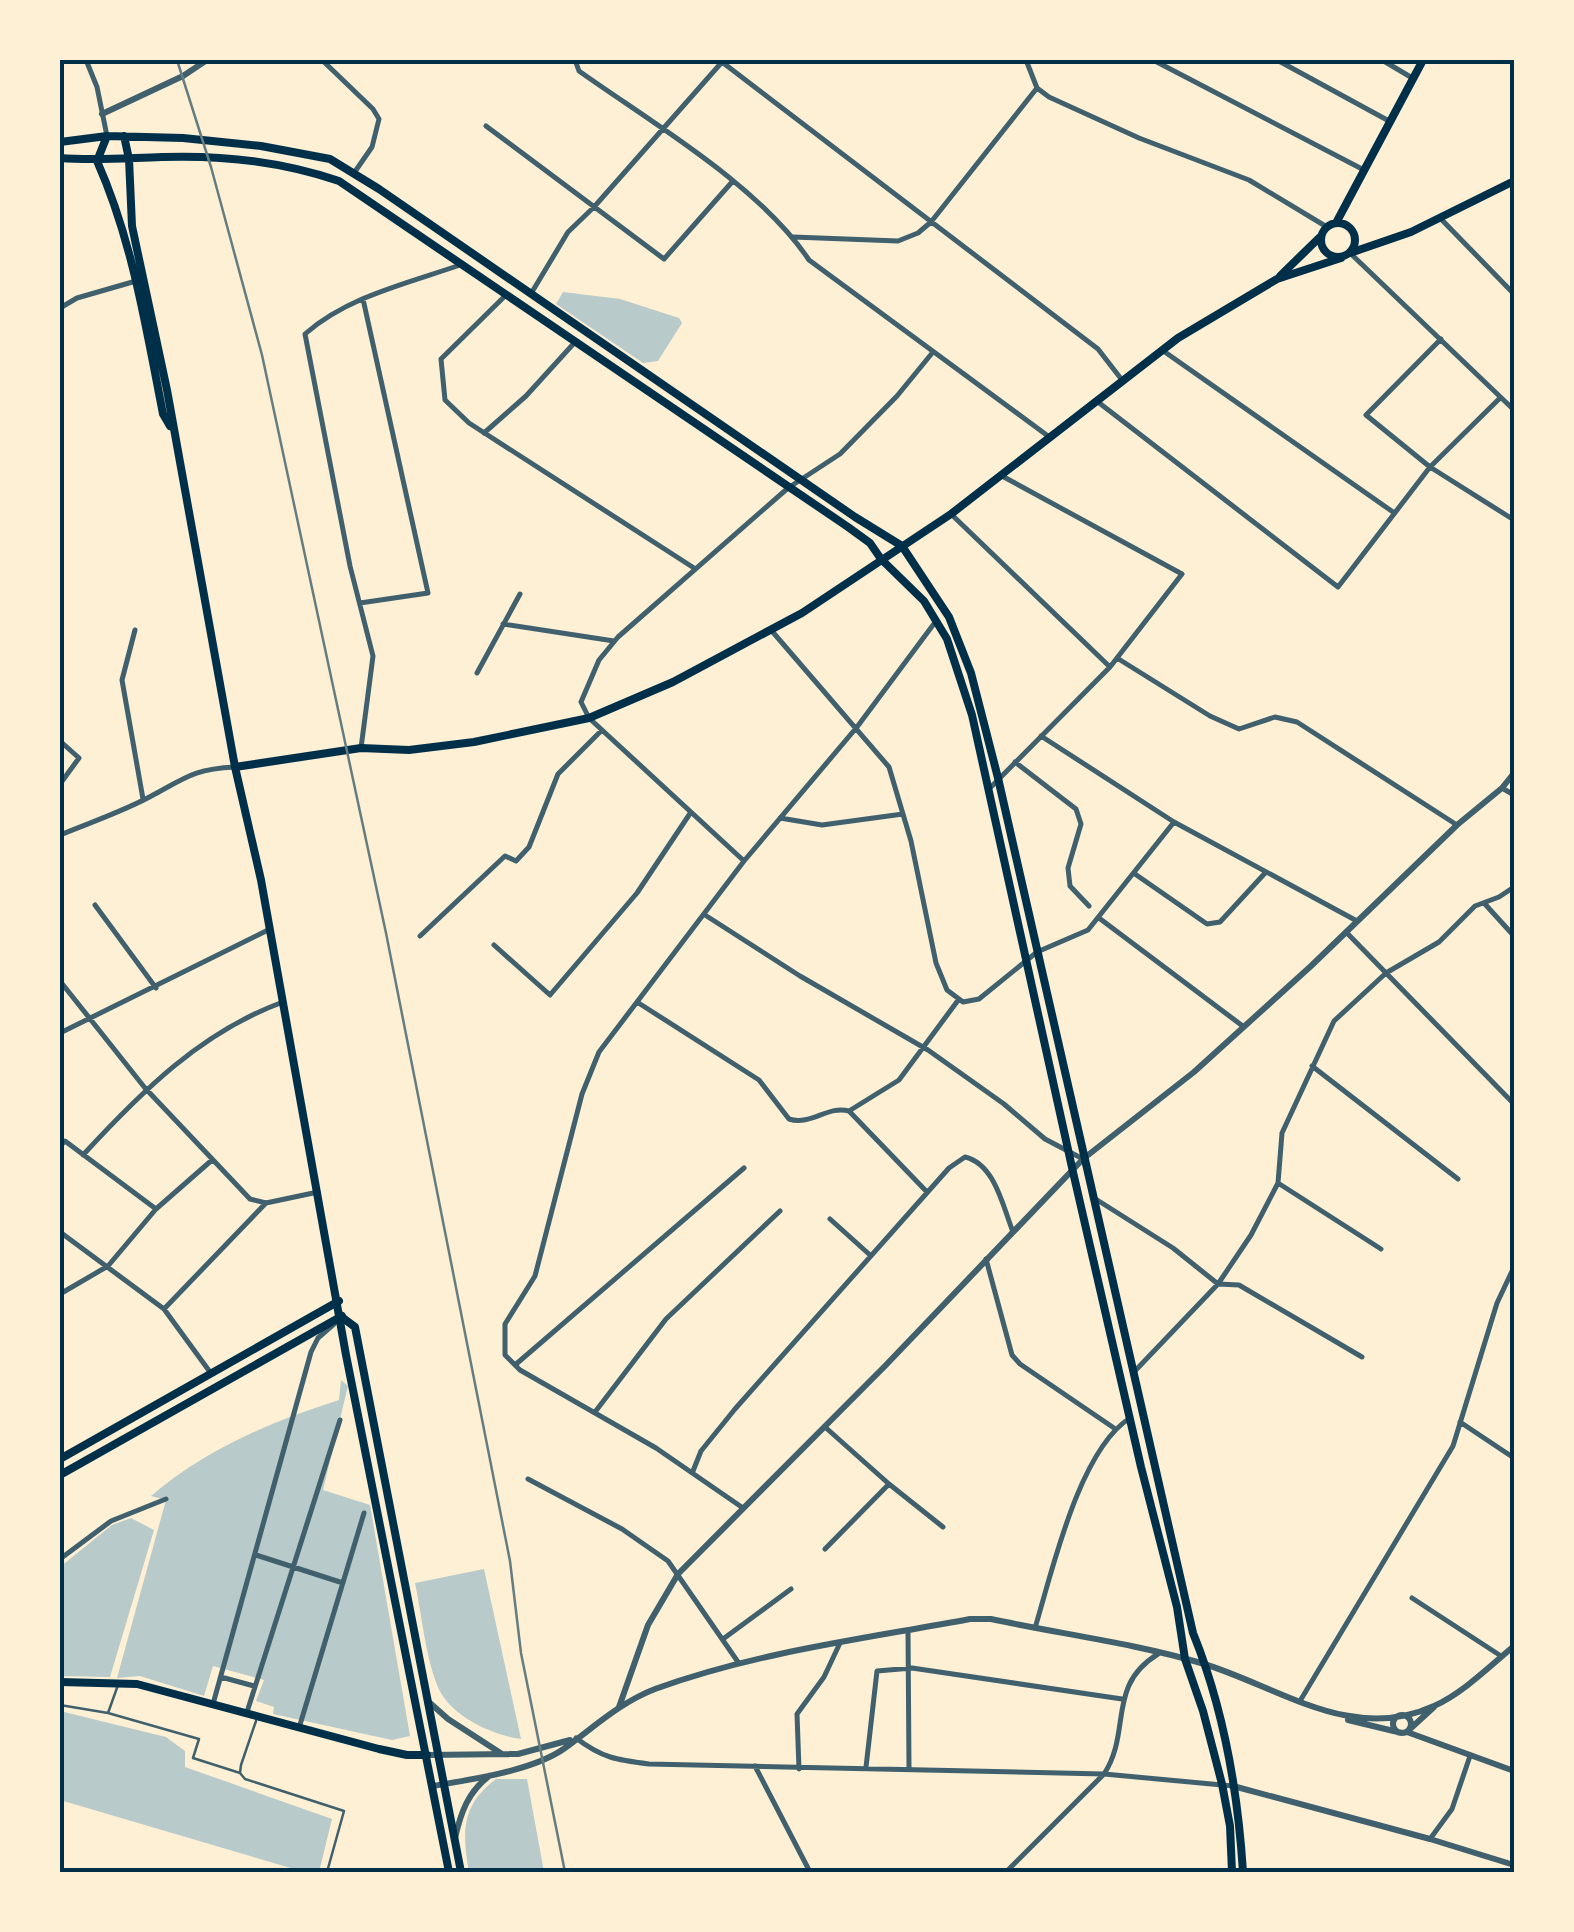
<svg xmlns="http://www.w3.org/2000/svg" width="1574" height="1932" font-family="'PT Serif',serif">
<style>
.green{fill:#b9caca}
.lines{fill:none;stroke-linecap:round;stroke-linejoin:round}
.service{stroke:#3f606c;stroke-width:2.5}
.minor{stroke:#3f606c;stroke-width:5}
.tertiary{stroke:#3f606c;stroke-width:6}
.secondary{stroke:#003049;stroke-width:8}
.rail{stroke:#657d81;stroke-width:2.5}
.neatline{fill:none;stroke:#003049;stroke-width:4}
</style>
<rect width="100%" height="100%" fill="#fdf0d5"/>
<!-- green -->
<path class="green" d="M563 292 620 299 679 318 682 323 658 361 643 363 556 304Z
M341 1380 348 1386 323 1490 370 1505 410 1736 392 1740 273 1714 274 1707 256 1701 264 1680 213 1666 204 1696 140 1676 117 1678 166 1500 151 1496C206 1449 270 1422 339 1400Z
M131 1518 154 1530 110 1677 60 1676V1567L112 1525Z
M484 1569 521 1739C492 1735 449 1716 437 1685 425 1654 422 1616 415 1583Z
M60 1711 166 1737 185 1751V1767L332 1819 319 1872H293L294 1869 60 1800Z
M496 1779H527L544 1872H469C462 1833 461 1805 496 1779Z"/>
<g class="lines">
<!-- service -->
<path class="service" d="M60 1705 108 1713 118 1685
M108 1713 199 1739 193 1758 240 1773
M256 1721 241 1765 240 1773 245 1779 344 1811 327 1872"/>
<!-- minor -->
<path class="minor" d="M86 60 97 87 107 136
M322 60 373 109 379 119 372 147 354 173
M575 60 579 71C652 123 759 185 809 260L1048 436
M1026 60 1037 88 1049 97 1139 138 1249 180 1327 227
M1153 60 1364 170
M1277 60 1389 121
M1382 60 1414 79
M486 126 664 259 732 182
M1441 219 1514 294
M793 237 898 241 918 233 931 222 1037 88
M1350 253 1514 410
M532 292 568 232 594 207 722 62 1098 349 1122 380
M507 294 441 359 445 400 469 423 694 568
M60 308 77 298 136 281
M1441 339 1366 415 1430 467 1514 520
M1162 350 1393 512
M1098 402 1338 587 1430 467 1500 398
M484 433 526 396 576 341
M951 514 1110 667
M360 603 428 593 363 299
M503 624 614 641
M135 630 122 680 143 799
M771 630 889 767 911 841 936 963 947 990 963 1002 979 999 1037 952 1088 930 1174 822
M1117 658 1210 716 1239 729 1275 717 1297 722 1457 825
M477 673 520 594
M1041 736 1174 822 1357 921
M60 741 79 758 60 784
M361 748 373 656 350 566 305 334C348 296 409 283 463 264
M1015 762 1076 809 1081 824 1068 868 1070 886 1089 906
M1502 788 1514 795
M989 789 1110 667 1182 574 1002 476
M780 818 822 825 903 814
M60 835C91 822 125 811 155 794 188 776 196 769 235 767
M744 861 589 718 581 702 599 660 618 637 788 488 840 454 897 396 933 352
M1135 874 1207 924 1220 922 1266 872
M1484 903 1514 936
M95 905 156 988
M705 915 800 976 928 1050 1004 1104 1045 1139 1083 1159
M1099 918 1244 1027
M1346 932 1514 1104
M420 936 505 856 516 861 529 847 558 774 602 730
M494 945 550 995 637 893 691 812
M60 981 145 1088 250 1199 266 1203 318 1192
M637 1002 759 1080 789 1119C811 1126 828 1105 849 1111L927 1192
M60 1033 270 929
M1312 1066 1458 1179
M849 1111 899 1080 959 999
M60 1146 65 1141 156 1209
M83 1155C141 1092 201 1032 283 1002
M1278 1183 1381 1249
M1094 1198 1173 1248 1218 1284 1239 1285 1362 1357
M830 1219 870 1255
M60 1232 164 1309 210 1372
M986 1259 1012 1355 1020 1364 1114 1428
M60 1294 108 1266 156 1209 212 1160
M164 1309 266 1203
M515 1365 744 1168
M1133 1373 1218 1284 1251 1235 1278 1183 1282 1133 1334 1021 1386 973 1439 942 1475 906 1499 897 1514 887
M595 1412 666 1319 780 1211
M1460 1422 1514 1458
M825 1427 889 1484 825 1549
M693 1471 701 1451 735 1409 949 1168 965 1157C995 1164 1003 1207 1013 1232
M528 1479 622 1529 668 1561 738 1662
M889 1484 943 1527
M743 1508 656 1448 520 1370 505 1355V1324L535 1276 582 1094 599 1052 744 861 857 727 936 621
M256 1555 343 1583
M60 1559 111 1521 166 1499
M1412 1598 1501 1656
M1035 1628C1052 1572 1079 1450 1130 1418
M908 1631 909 1768
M723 1639 791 1589
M221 1677 254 1686
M1300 1701 1453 1446 1497 1303 1514 1267
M213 1704 311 1352 318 1338 334 1324
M247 1712 340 1420
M299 1728 364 1513
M576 1738C602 1758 617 1760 649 1764L1104 1774 1233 1786
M755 1766 810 1872
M866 1767 877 1671 912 1668 1122 1699
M799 1769 797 1714 824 1677 840 1643
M1430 1839 1452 1809 1470 1756
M1006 1872 1104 1774C1132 1731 1106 1686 1158 1654"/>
<!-- tertiary -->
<path class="tertiary" d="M102 114 183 76 207 60
M430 1703 448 1719 502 1754
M619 1707 648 1625 678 1574 885 1366 1083 1159 1194 1072 1311 966 1457 825 1502 788 1514 773
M1393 1724a9 9 0 1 1 18 0a9 9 0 1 1-18 0Z
M1348 1720 1402 1733
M1410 1729 1434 1707
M1407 1732 1514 1771
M427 1755 518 1754 570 1740
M433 1786C472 1779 533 1771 565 1748 594 1727 621 1702 655 1689 757 1652 863 1639 970 1619H991C1061 1634 1133 1643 1201 1663 1278 1686 1351 1744 1434 1706 1463 1693 1490 1666 1514 1646
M1233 1786 1430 1839 1514 1865
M455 1838C461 1812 468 1792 489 1776"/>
<!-- secondary -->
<path class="secondary" d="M107 136 97 161C133 242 146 328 163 414L170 426
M124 136 129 159 132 226 167 390 235 767 261 880 346 1355 449 1872
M60 142 107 136 183 138 261 146 330 159 379 189 855 517 902 546 949 617 971 673 998 778 1193 1633C1223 1707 1238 1793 1243 1872
M60 158C95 161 127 158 162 157 221 155 283 162 339 181L848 527 870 543 881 559 924 601 947 639 972 715 1073 1172 1141 1467 1177 1607 1185 1659 1203 1711 1222 1784 1230 1826 1232 1872
M1321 240a17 17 0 1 1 34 0a17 17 0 1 1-34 0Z
M1336 223 1423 60
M1350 253 1411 232 1514 181
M1280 276 1320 237
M235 767 361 748 409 750 474 742 589 718 673 682 802 613 951 514 1178 338 1277 279 1341 258
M343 1318 355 1327 461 1872
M60 1459 339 1301
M60 1475 342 1316
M60 1682 137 1684 379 1749 407 1755H427"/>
<!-- rail -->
<path class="rail" d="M177 60 211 167 262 355 386 933 510 1561 521 1653 565 1872"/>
</g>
<!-- border -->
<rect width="1574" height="1932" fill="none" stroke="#fdf0d5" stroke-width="125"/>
<rect x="62" y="62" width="1450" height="1808" class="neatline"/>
</svg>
